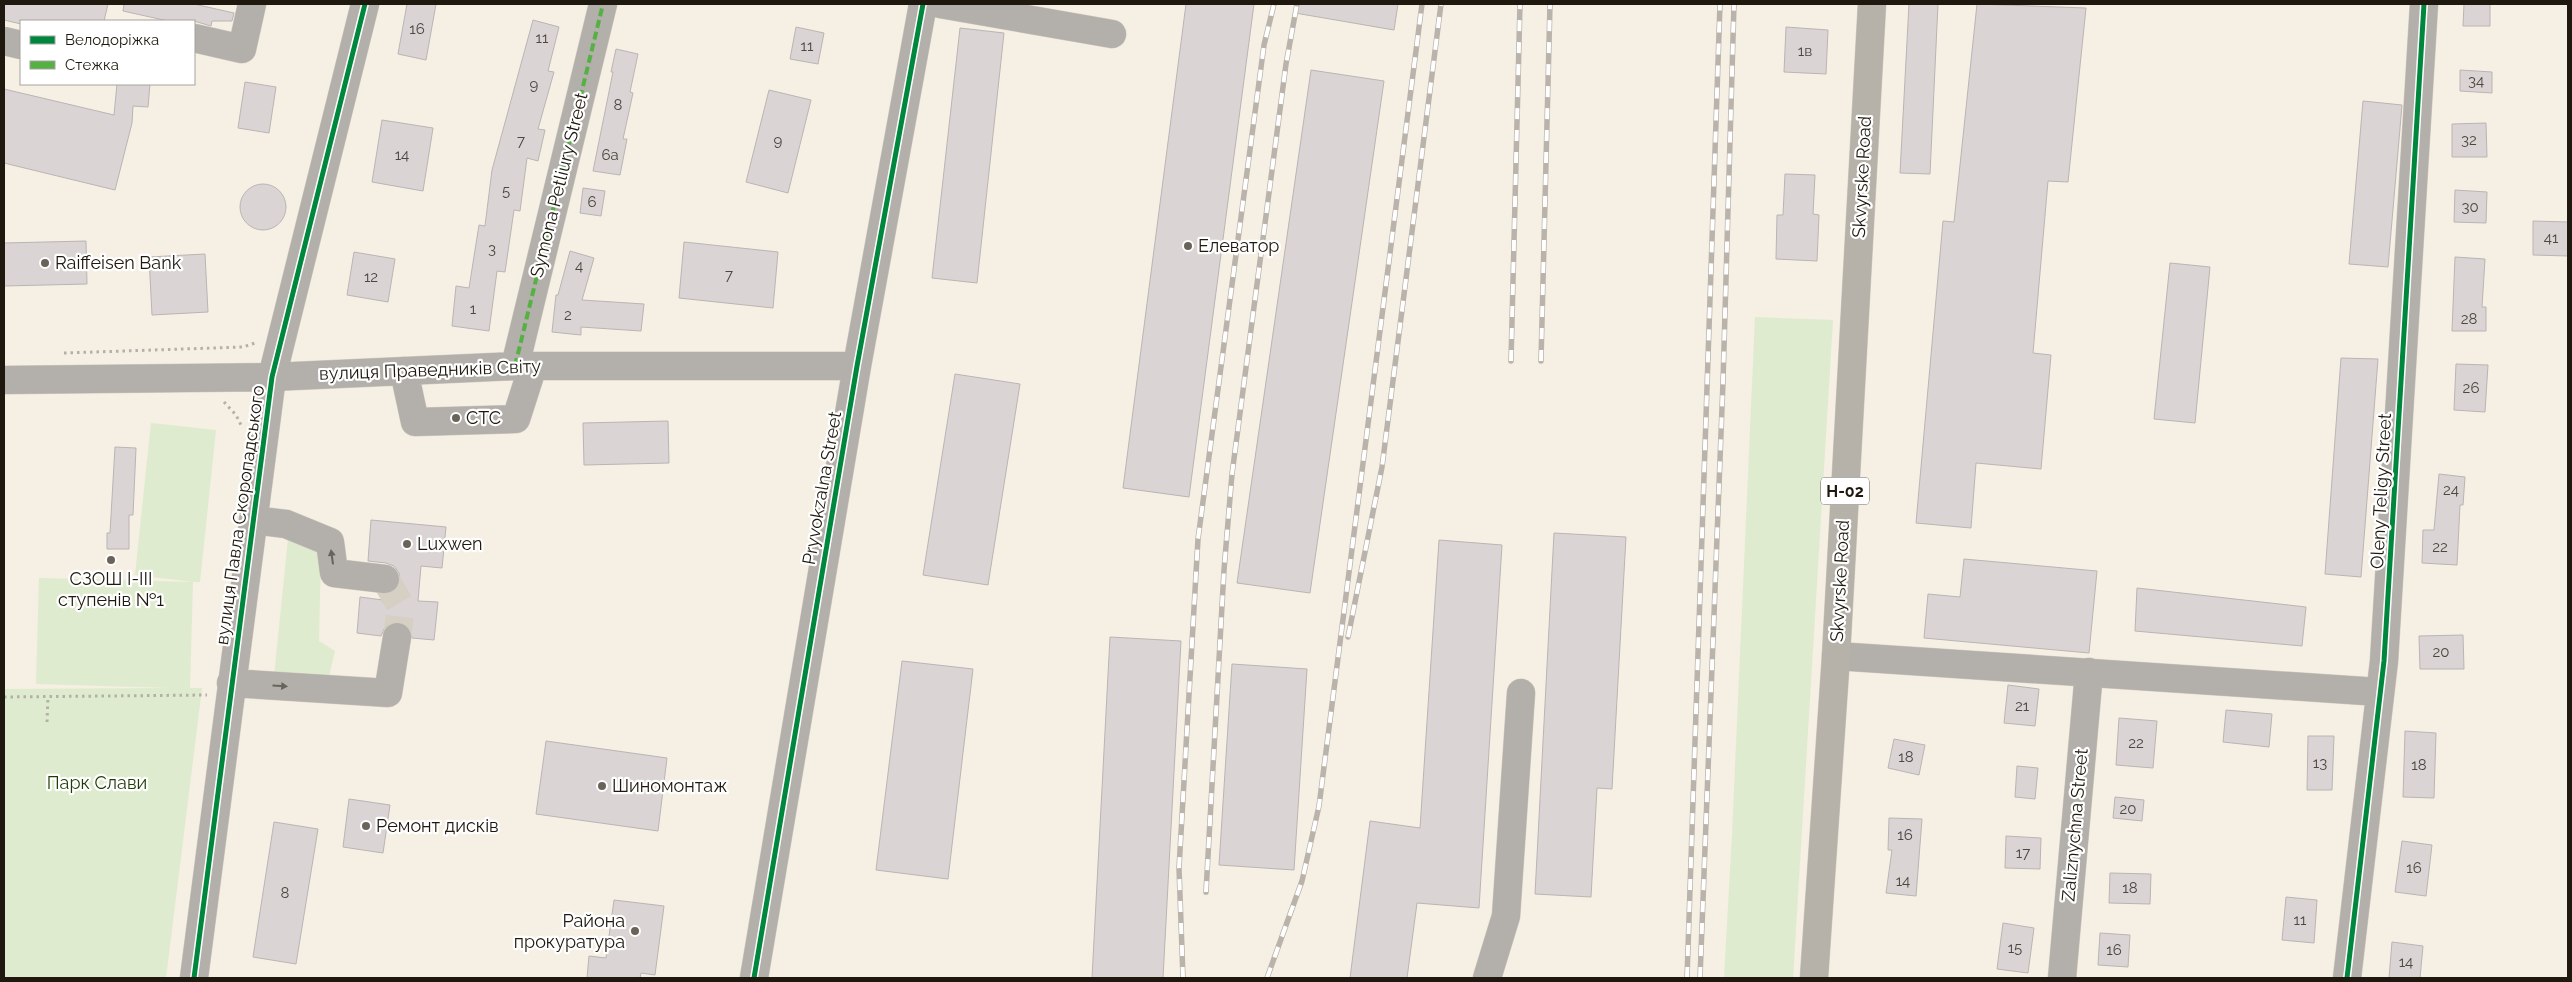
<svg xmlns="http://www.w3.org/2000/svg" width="2572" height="982" font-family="Raleway,sans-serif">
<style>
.green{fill:#dfebce}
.building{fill:#dad4d4;stroke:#bab4b4}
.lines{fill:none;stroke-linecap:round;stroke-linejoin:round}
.minor-tunnel{stroke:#d6cfc3;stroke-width:28;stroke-dasharray:28 14;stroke-linecap:butt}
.minor-casing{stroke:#d2ccc3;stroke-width:29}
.major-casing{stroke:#d2ccc3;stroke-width:29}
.path{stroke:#b4afa9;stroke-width:3;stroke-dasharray:2.5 4;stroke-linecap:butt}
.minor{stroke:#b3afaa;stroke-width:28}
.major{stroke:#b6b1a9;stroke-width:28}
.rail-casing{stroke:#b9b3ac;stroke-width:5.5}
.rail{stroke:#fff;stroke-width:4;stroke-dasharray:11;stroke-linecap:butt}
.quiet{stroke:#55b144;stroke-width:4;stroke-dasharray:8 4;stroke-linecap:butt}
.cycleway-casing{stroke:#fff;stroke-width:8}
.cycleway{stroke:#00873e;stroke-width:5}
.oneway{fill:#68645c}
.poi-dot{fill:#6a6359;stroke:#fff;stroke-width:2}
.labels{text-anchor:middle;stroke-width:4.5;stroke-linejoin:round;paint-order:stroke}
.number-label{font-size:15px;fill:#4d4740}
.shield{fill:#fff;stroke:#625d56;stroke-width:1}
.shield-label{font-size:16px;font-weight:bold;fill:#1e180e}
.street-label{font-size:18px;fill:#1e180e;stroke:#fff}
.poi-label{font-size:18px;fill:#1e180e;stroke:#fff;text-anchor:start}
.park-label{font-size:18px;fill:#1f3c07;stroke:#fff}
</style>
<rect width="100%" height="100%" fill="#f6efe3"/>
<!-- green -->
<path class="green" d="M1755 317 1833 320 1793 978H1724L1732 835Z
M151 423 216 430 200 582H193L190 688H202L166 978H4V689L170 688 36 684 39 578 193 582 135 575Z
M288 539 321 553 319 641 335 651 328 680 274 676Z"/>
<!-- building -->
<path class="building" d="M4 4H108L104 21H21V24L4 20Z
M124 4H194L234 13 232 21H212L211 26 194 21H168L123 11Z
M407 4H436L426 60 398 54Z
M1186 4H1254L1189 497 1123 488Z
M1295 4H1398L1394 30 1295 13Z
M1909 4H1938L1930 174 1900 173Z
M1977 4 2086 8 2068 182 2048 181 2033 353 2051 355 2041 469 1976 463 1971 528 1916 523 1943 221 1954 222Z
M2464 4H2490V26H2463Z
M533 20 559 27 548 71 554 72 538 129 545 130 538 161 527 158 520 211 514 210 505 272 497 271 489 331 452 326 456 286 469 288 479 225 485 226 492 170Z
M796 27 824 33 818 64 790 59Z
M1786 27 1828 30 1826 74 1784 72Z
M960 28 1004 33 977 283 932 278Z
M616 49 638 54 630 92 633 93 623 139H627L620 175 593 171 613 72H611Z
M1311 70 1384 81 1310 593 1237 583Z
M2460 70 2492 72V93L2460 91Z
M245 82 276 87 269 133 238 128Z
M117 84H150L148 107 133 106 132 123 115 190 4 163V89L114 115Z
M769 90 811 100 788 193 746 182Z
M2363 101 2402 105 2388 267 2349 264Z
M382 120 433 128 423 191 372 182Z
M2486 123 2487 157H2452V124Z
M1785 174 1815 175 1813 214 1819 215 1817 261 1776 259 1777 215H1783Z
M240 207a23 23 0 1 1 46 0a23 23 0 1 1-46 0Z
M583 188 605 191 601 216 580 213Z
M2455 190 2487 192 2486 223 2454 222Z
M2533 221 2568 222V256L2533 255Z
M86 241 87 284 4 286V243Z
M684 242 778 252 773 308 679 298Z
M570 251 594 258 582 300 644 304 641 331 581 327V335L552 332 556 295H558Z
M354 252 395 259 388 302 347 295Z
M205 254 208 312 152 315 149 257Z
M2455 257 2485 259 2482 307H2486V331H2452Z
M2170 263 2210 267 2195 423 2154 419Z
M2341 358 2378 359 2361 577 2325 574Z
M2456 364 2488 365 2485 412 2454 410Z
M955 374 1020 384 988 585 923 575Z
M668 421 669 463 584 465 583 423Z
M115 447 136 448 133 515H129V549H107V533H110Z
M2439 474 2465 477 2463 505H2460L2457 565 2422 563 2423 530H2434Z
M371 520 446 527 442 568 421 566 418 601 438 602 434 640 412 638 407 625 399 622H392L385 627 381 636 357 633 360 597 383 600V595L392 593 397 589 400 581 399 573 394 566 386 563 368 561Z
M1554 533 1626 537 1612 789 1597 788 1591 897 1535 894Z
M1439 540 1502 545 1479 908 1417 903 1407 978H1350L1370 821 1420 828Z
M1964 559 2097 571 2089 653 1924 638 1928 594 1960 597Z
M2137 588 2306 607 2302 646 2135 631Z
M2463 635 2464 669H2420L2419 636Z
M1110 637 1181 641 1163 978H1092Z
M902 661 973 669 948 879 876 870Z
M1232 664 1307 669 1294 870 1219 865Z
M2008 685 2039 689 2035 726 2004 723Z
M2226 710 2272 714 2269 747 2223 742Z
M2119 718 2157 721 2153 768 2116 765Z
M2405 731 2436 733 2434 798 2403 797Z
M2308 736H2334L2332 790H2307Z
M1894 739 1925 745 1919 775 1888 768Z
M546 741 667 758 658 831 536 814Z
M2017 766 2038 768 2035 799 2015 797Z
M2115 797 2144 800 2142 821 2113 818Z
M349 799 390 805 383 853 343 847Z
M1889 818 1922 819 1916 896 1886 893 1892 850H1888Z
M274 822 318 829 296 964 253 957Z
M2006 836 2041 838 2040 869 2005 868Z
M2402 841 2432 845 2426 896 2395 892Z
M2110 873 2151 874 2150 904 2109 903Z
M2286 897 2317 900 2314 943 2282 940Z
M614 900 664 906 655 975 641 973 640 978H587L589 956 606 958Z
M2003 923 2034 928 2028 973 1997 969Z
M2100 933 2130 935 2128 967 2098 965Z
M2392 942 2423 946 2420 978H2389Z"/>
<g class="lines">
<!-- minor-tunnel -->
<path class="minor-tunnel" d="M385 579 401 606 397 637"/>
<!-- minor casing -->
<g class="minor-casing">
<path id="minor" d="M940 4 1112 34
M194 38 242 49 252 4
M4 41 21 45
M515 366 603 4
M404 371 415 422 516 419 533 366
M4 380 272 377 515 366H857
M253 520 286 524 330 542 334 573 385 579
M1836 656 2379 692
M231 683 388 693 397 637
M194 978 272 377 365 4
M754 978 857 366 923 4
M1487 978 1506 916 1521 693
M2062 978 2089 672
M2347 978 2384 661 2424 4"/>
</g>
<!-- major casing -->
<g class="major-casing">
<path id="major" d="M1814 978 1836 656 1872 4"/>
</g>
<!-- path -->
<path class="path" d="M64 353 243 347 255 343
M224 402 236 415 241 425
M4 697 207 695
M47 722 48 697"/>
<!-- minor -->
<use href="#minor" class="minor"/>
<!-- major -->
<use href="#major" class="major"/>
<!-- rail casing -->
<g class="rail-casing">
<path id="rail" d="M1511 361 1520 4
M1541 361 1550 4
M1348 637 1382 467 1441 4
M1206 892 1224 570 1232 474 1286 64 1297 4
M1183 978 1179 868 1198 539 1264 45 1274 4
M1267 978 1302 881 1319 806 1422 4
M1687 978 1720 4
M1700 978 1723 382 1734 4"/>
</g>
<!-- rail -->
<use href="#rail" class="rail"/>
<!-- quiet -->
<path class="quiet" d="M515 366 603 4"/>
<!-- cycleway casing -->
<g class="cycleway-casing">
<path id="cycleway" d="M194 978 272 377 365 4
M754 978 857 366 923 4
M2347 978 2384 661 2424 4"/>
</g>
<!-- cycleway -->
<use href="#cycleway" class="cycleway"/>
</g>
<!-- one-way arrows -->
<defs><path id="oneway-solid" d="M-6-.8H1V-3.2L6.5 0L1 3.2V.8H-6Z" transform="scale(1.25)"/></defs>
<g class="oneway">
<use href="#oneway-solid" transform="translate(332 557) rotate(-98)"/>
<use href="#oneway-solid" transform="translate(280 686) rotate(4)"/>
</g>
<!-- markers -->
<g class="poi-dot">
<circle cx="1188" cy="246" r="5"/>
<circle cx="45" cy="263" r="5"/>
<circle cx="456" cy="418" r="5"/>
<circle cx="407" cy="544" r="5"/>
<circle cx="111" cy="560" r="5"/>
<circle cx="602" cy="786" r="5"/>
<circle cx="366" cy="826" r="5"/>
<circle cx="635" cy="931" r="5"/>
</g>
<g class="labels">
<!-- number labels -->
<g class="number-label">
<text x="417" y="34">16</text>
<text x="542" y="43">11</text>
<text x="807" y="51">11</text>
<text x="1805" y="56">1в</text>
<text x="2476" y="86">34</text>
<text x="534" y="90">9</text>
<text x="618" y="110">8</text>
<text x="2469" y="145">32</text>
<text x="521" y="146">7</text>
<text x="778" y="146">9</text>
<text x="402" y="160">14</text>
<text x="610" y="160">6а</text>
<text x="506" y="196">5</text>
<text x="592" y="207">6</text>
<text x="2470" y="212">30</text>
<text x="2551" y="243">41</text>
<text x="492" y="254">3</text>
<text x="579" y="271">4</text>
<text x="729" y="280">7</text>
<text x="371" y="282">12</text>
<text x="473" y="314">1</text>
<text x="568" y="320">2</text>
<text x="2469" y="324">28</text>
<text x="2471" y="393">26</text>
<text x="2451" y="495">24</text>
<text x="2440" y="552">22</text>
<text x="2441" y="657">20</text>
<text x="2022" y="711">21</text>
<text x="2136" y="748">22</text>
<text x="1906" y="762">18</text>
<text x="2320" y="768">13</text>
<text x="2419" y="770">18</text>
<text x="2128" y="814">20</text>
<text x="1905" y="840">16</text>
<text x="2023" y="858">17</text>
<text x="2414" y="873">16</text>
<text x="1903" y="886">14</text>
<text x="2130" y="893">18</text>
<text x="285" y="898">8</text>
<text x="2300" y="925">11</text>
<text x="2015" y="953">15</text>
<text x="2114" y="955">16</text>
<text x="2406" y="967">14</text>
</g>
<!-- shield labels -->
<rect class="shield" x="1821" y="477.5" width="48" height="27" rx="4"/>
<g class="shield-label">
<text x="1845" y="497">Н-02</text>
</g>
<!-- street labels -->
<g class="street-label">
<text transform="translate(1862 177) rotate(-87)" y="6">Skvyrske Road</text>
<text transform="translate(559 185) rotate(-76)" y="6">Symona Petliury Street</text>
<text transform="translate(430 370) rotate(-2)" y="6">вулиця Праведників Світу</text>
<text transform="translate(822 488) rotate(-80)" y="6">Pryvokzalna Street</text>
<text transform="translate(2381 491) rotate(-87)" y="6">Oleny Teligy Street</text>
<text transform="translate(240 515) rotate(-82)" y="6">вулиця Павла Скоропадського</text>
<text transform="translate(1840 581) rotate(-87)" y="6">Skvyrske Road</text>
<text transform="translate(2075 825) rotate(-85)" y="6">Zaliznychna Street</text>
</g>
<!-- poi labels -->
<g class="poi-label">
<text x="1198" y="252">Елеватор</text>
<text x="55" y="269">Raiffeisen Bank</text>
<text x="466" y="424">СТС</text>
<text x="417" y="550">Luxwen</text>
<text x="111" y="585" text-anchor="middle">СЗОШ І-ІІІ<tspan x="111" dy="21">ступенів №1</tspan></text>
<text x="612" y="792">Шиномонтаж</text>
<text x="376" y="832">Ремонт дисків</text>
<text x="625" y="927" text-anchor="end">Района<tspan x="625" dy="21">прокуратура</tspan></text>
</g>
<!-- park labels -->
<g class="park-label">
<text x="97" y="789">Парк Слави</text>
</g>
</g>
<!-- border -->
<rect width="2572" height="982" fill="none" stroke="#1e180e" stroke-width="10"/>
<!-- legend -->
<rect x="20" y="20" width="175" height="65" fill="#ffffff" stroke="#a5a39f"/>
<rect x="30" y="36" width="25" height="8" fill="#00873e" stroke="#a5a39f"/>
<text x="65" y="45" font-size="15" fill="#1e180e">Велодоріжка</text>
<rect x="30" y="61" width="25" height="8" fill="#55b144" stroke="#a5a39f"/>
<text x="65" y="70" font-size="15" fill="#1e180e">Стежка</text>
</svg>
